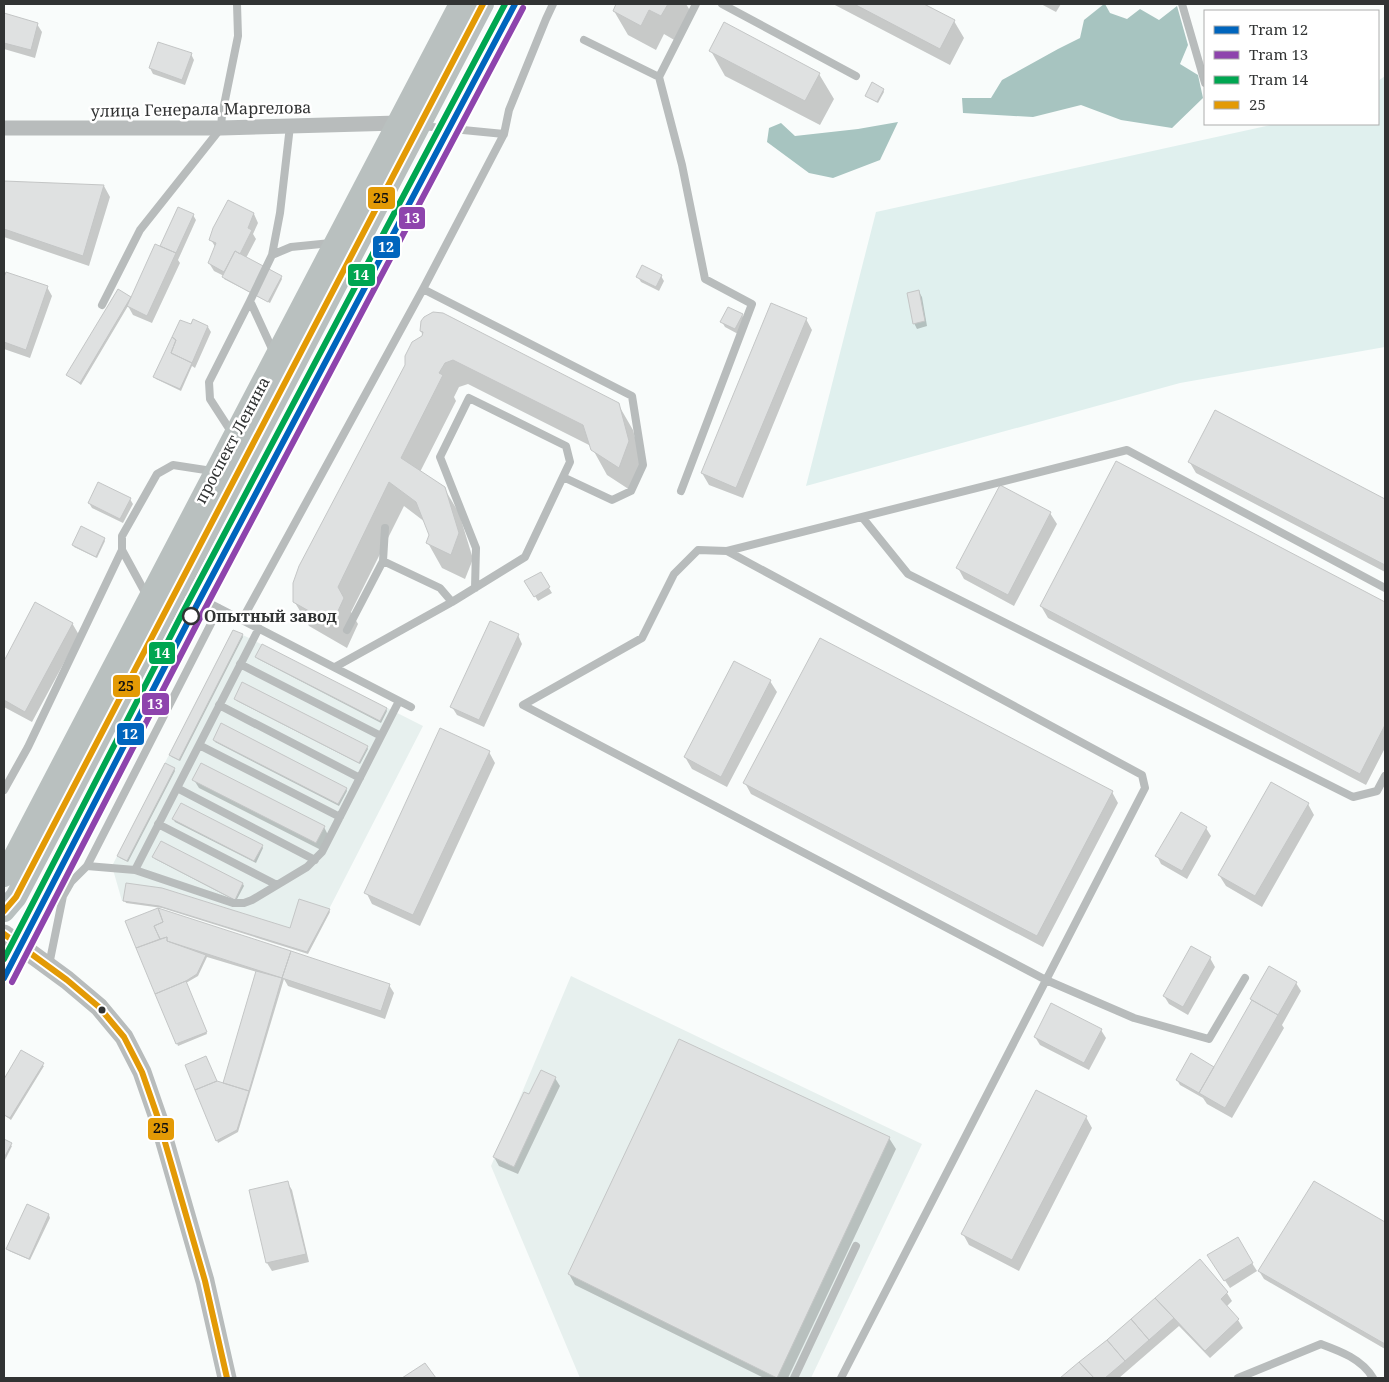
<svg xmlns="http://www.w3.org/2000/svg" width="1389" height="1382" font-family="'Noto Serif',serif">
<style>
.built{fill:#e7f0ee}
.green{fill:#e0f0ee}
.water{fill:#a7c4c0}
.shadow{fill:#0003}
.building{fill:#dfe1e1;stroke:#c4c6c6}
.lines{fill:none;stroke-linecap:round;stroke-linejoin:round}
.service{stroke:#b8bcbc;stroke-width:8}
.minor{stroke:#b8bcbc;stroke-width:15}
.tertiary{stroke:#b8bcbc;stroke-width:19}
.primary{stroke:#b9c0bf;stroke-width:22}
.bus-1-casing{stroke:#fff;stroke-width:10}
.bus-1{stroke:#e39a05;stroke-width:6}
.tram-1-casing{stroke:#fff;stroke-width:10}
.tram-2-casing{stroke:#fff;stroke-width:10}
.tram-3-casing{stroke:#fff;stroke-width:10}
.tram-1{stroke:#0065bd;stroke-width:6}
.tram-2{stroke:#8e44ad;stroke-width:6}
.tram-3{stroke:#00a651;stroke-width:6}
.stop-dot{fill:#fff;stroke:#313333;stroke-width:2.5}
.bus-dot{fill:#313333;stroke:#fff;stroke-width:2}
.labels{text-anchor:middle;stroke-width:5;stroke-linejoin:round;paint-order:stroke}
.street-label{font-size:16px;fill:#313333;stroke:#fff}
.stop-label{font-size:16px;font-weight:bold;fill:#313333;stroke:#fff;text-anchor:start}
.line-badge{stroke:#fff;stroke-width:2}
.badge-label{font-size:14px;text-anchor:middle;font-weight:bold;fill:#fff}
.pale-badge-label{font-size:14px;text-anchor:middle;font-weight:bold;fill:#111}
</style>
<rect width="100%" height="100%" fill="#f9fcfb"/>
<!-- built -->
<path class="built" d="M233 630 423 726 307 952 159 906 122 901 112 866Z
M571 976 922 1144 811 1378H580L491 1166Z"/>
<!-- green -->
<path class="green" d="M1385 76V347L1180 383 806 486 876 212 1275 124H1378V81Z"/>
<!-- water -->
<path class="water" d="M1104 4H1105L1110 13 1127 19 1140 9 1159 20 1177 6 1188 45 1180 64 1198 75 1203 98 1172 128 1121 120 1081 105 1033 117 963 113 962 98H991L1002 80 1058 49 1080 38 1084 20Z
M898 122 880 160 833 178 809 173 767 142 769 128 781 123 795 136 858 129Z"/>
<!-- shadow -->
<path class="shadow" d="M618 4H686L691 12 676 41 664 34 656 50 628 35 614 11Z
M833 4H921L954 21 964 38 950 65Z
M1041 4H1061L1056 12Z
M4 15 37 24 42 32 35 58 4 49Z
M711 51 819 74 834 99 820 125 725 76Z
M191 54 194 60 185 85 153 74 150 68Z
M883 89 884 92 878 103 867 96Z
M4 182 104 186 110 197 89 266 4 237Z
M229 201 254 214 258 223 253 234 256 239 246 258 281 277 282 279 270 303 224 279V276L214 271 209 263 216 248 211 240Z
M178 208 193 215 196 220 178 260 180 263 152 323 133 315 128 306 81 385 68 375 118 290 131 299 160 248Z
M6 273 47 287 52 296 30 358 4 349V281Z
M661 276 664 281 659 291 641 282 638 277Z
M919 292 922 297 927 326 917 329 914 323Z
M742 315 745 321 738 334 725 327 722 322Z
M806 319 812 330 743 498 709 485 702 473Z
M193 320 208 327 211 332 195 368 192 366 181 391 156 379 155 377Z
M421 331 618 404 633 430 643 467 633 492 607 475 591 446 468 384 459 387 454 397 456 401 420 472 444 488 459 513 473 559 465 579 442 568 428 543 430 535 425 522 404 506 351 612 358 624 347 648 309 626 294 601 423 337Z
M1215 412 1385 501V572L1196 473 1189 461Z
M1117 462 1385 603V748L1366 785 1048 618 1041 606Z
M130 499 133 504 123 523 92 508 89 503Z
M1050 513 1057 524 1014 606 964 579 958 568Z
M104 539 105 541 97 558 74 547 73 545Z
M540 573 552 593 538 601 526 581Z
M36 604 72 623 79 635 32 722 4 707V664Z
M242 635 243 637 180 761 172 757 170 755Z
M518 635 522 644 484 727 457 715 452 707Z
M256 657 386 709 387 711 381 723 258 659Z
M770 681 777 692 727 787 692 769 685 757Z
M235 699 367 747 368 749 360 764 237 701Z
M214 740 346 788 347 791 339 806 215 742Z
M489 752 495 763 420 926 372 904 366 892Z
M174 769 175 771 128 862 120 858 119 856Z
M194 780 324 827 328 835 321 850 199 788Z
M745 783 1112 792 1118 803 1043 947 751 794Z
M1308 804 1314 815 1262 907 1226 886 1219 875Z
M173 819 262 846 263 848 256 863 175 822Z
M1206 828 1211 836 1187 879 1161 864 1157 856Z
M154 857 243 884 244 886 236 901 155 859Z
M127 884 290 929 329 910 330 912 308 954 162 908 126 903 125 901Z
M127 921 389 985 394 993 385 1019 288 986 284 979 238 1132 218 1143 186 1066 217 1083 224 1085 257 972 207 957 198 976 186 983 207 1034 178 1046Z
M1192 948 1210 958 1215 967 1188 1015 1169 1004 1164 996Z
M1296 983 1301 991 1282 1025 1284 1028 1232 1118 1207 1104 1203 1098 1180 1085 1177 1080 1214 1068 1253 1002 1251 999Z
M1101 1030 1106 1038 1089 1070 1040 1045 1035 1037Z
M22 1052 44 1066 11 1120 4 1115V1081Z
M555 1078 560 1086 518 1174 499 1166 494 1157Z
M1086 1117 1092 1128 1019 1271 969 1245 963 1234Z
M889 1138 896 1149 788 1378H764L575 1285 569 1274Z
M4 1140 12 1146 4 1162Z
M287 1182 292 1190 309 1262 272 1271 267 1263 250 1191Z
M1314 1183 1385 1223V1349L1264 1279 1259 1271Z
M27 1206 49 1215 50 1218 30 1260 9 1251 8 1249Z
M1237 1239 1257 1271 1230 1288 1214 1264Z
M1200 1261 1227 1293 1232 1301 1226 1307 1238 1320 1243 1328 1210 1358 1179 1326 1119 1378H1062Z"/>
<!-- building -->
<path class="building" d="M616 4H668L661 16 649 10 641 26 613 11Z
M854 4H924L955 20 940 49Z
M4 13 38 23 31 50 4 43Z
M724 22 820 73 805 101 709 51Z
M158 42 192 53 182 80 149 68Z
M872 82 884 89 877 102 865 96Z
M4 181 104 185 83 256 4 229Z
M228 200 254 213 248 228 252 230 240 254 235 251 224 272 208 263 216 243 209 240 213 228Z
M178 207 194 214 176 253 160 246Z
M155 244 176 253 147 316 127 306Z
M235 251 282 276 268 302 222 277Z
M642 265 662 275 656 287 636 277Z
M6 272 48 286 26 350 4 342V277Z
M118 289 131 297 80 383 66 375Z
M919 290 925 321 913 324 907 293Z
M771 303 807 318 736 488 701 473Z
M728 307 743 314 735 329 720 322Z
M433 312 443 313 619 403 629 441 619 468 591 450 583 425 453 360 445 363 439 373 443 375 401 458 445 487 459 533 451 555 426 543 429 535 416 502 389 482 338 587 344 598 332 624 293 602V583L299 566 405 365V356L412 342 422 336 423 332 420 331 421 321 424 317Z
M193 319 208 326 192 363 171 353 176 340 172 337 180 320 191 324Z
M172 337 176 340 171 353 192 363 180 389 153 377Z
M1215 410 1385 499V565L1188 462Z
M1116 461 1385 602V725L1360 774 1040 606Z
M98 482 131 498 120 519 88 503Z
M1000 485 1051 512 1008 595 956 568Z
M81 526 105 538 96 557 72 545Z
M541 572 550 587 534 597 524 581Z
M35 602 73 623 25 712 4 700V661Z
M490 621 519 634 479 720 450 707Z
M233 630 243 634 179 760 169 755Z
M820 638 1113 791 1037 936 743 783Z
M262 644 387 708 380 721 255 657Z
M734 661 771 680 721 777 684 757Z
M242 682 368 746 359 763 234 699Z
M221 723 347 788 338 804 213 740Z
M440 728 490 751 413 915 364 893Z
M165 763 175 768 127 861 117 856Z
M201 763 325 826 316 843 192 780Z
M1271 782 1309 803 1255 896 1218 875Z
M181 803 263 845 254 861 172 819Z
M1181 812 1207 827 1182 871 1155 856Z
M161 841 243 883 235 900 152 857Z
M126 883 162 888 290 928 299 899 330 909 307 952 159 906 123 901Z
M158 908 291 951 282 978 167 941V937L160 939 154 926 163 922Z
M158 908 163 922 154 926 160 939 136 948 125 921Z
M167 937V941L206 955 197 974 186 981 155 994 136 948Z
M1191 946 1211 957 1183 1007 1163 996Z
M291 951 390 984 381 1011 282 978Z
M1269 966 1297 982 1278 1015 1250 999Z
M256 971 282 978 249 1091 223 1083Z
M186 981 207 1032 176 1044 155 994Z
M1252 1000 1278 1015 1225 1108 1199 1093Z
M1051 1003 1102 1029 1084 1063 1034 1037Z
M679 1039 890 1137 777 1378 568 1274Z
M21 1050 44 1063 10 1118 4 1115V1079Z
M1191 1053 1214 1067 1199 1093 1176 1080Z
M206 1056 217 1081 195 1090 185 1065Z
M541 1070 556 1077 514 1167 493 1157 524 1092 529 1094Z
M217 1081 249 1091 237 1130 216 1141 195 1090Z
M1036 1090 1087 1116 1012 1260 961 1234Z
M4 1139 12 1143 4 1158Z
M288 1181 306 1254 266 1263 249 1190Z
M1314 1181 1385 1222V1344L1258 1271Z
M27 1204 49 1214 29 1259 6 1249Z
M1238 1237 1253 1263 1224 1281 1207 1255Z
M1200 1259 1228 1292 1221 1299 1239 1319 1205 1351 1155 1298Z
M1155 1298 1174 1318 1149 1340 1131 1319Z
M1131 1319 1149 1340 1125 1361 1107 1340Z
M1107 1340 1125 1361 1105 1378H1094L1079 1362Z
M1079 1362 1094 1378H1060Z
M425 1363 436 1378H402Z"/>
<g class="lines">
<!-- service -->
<path class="service" d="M722 4 856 76
M1182 4 1205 83
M584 40 659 77 696 4
M659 77 682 165 705 279 752 304 681 491
M422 126 504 134
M272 255 280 213 290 126
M423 289 632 396 643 465 631 491 612 500 563 477
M102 305 140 230 221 128 222 115 238 36 237 4
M274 353 250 301 272 255 291 247 331 243
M232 433 210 399 209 382 250 301
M862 517 908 574 1353 797 1377 791 1385 776
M727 551 1127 450 1385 588
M383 561 385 528
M180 588 411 707
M147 596 122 550V536L157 474 173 465 212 471
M242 620 423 289 504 134 509 110 546 19 553 4
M347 630 383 561 440 588 452 602
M240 664 381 736
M335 667 452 602 525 557 570 462 566 446 469 398 440 457 476 548 475 588
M219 705 360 778
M199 745 340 817
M177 788 315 860
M4 790 28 747 122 550
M158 824 277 885
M87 866 135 870 233 903H244L252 900 307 867 322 852 399 701
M135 870 259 628
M49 965 63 896 71 882 87 866 219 608
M794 1378 856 1246
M841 1378 1145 788 1142 775 727 551 698 550 674 574 642 638 523 705 1046 980 1134 1018 1209 1039 1245 978
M1238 1378 1321 1344C1340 1351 1362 1359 1373 1378"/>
<!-- minor -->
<path class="minor" d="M4 128H221L398 123"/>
<!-- tertiary -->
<path class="tertiary" d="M4 934 67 980 99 1007 124 1037 142 1072 158 1118 205 1281 227 1378"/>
<!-- primary -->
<path class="primary" d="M4 876 460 4
M4 911 16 897 483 4"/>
<!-- bus-1 casing -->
<g class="bus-1-casing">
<path id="bus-1" d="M4 911 16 897 483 4
M4 934 67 980 99 1007 124 1037 142 1072 158 1118 205 1281 227 1378"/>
</g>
<!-- bus-1 -->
<use href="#bus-1" class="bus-1"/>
<!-- tram-1 casing -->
<g class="tram-1-casing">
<path id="tram-1" d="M4 978 191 616 515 4"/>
</g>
<!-- tram-2 casing -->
<g class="tram-2-casing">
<path id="tram-2" d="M12 982 199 620 523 8"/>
</g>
<!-- tram-3 casing -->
<g class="tram-3-casing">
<path id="tram-3" d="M4 959 183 612 505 4"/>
</g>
<!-- tram-1 -->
<use href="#tram-1" class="tram-1"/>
<!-- tram-2 -->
<use href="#tram-2" class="tram-2"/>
<!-- tram-3 -->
<use href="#tram-3" class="tram-3"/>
</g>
<!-- markers -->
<circle class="stop-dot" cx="191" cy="616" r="8"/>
<circle class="bus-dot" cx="102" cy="1010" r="4.5"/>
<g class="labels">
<!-- street labels -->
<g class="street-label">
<text transform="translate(201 109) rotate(-1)" y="6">улица Генерала Маргелова</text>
<text transform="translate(232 440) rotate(-62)" y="6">проспект Ленина</text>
</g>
<!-- stop labels -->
<g class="stop-label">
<text x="204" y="622">Опытный завод</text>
</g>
</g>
<g class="line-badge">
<rect x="367" y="186" width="29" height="24" rx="5" fill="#e39a05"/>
<rect x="398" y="206" width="28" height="24" rx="5" fill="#8e44ad"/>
<rect x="372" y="235" width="29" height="24" rx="5" fill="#0065bd"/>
<rect x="347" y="263" width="29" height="24" rx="5" fill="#00a651"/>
<rect x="148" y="641" width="28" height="24" rx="5" fill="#00a651"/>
<rect x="112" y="674" width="29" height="24" rx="5" fill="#e39a05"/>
<rect x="141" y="692" width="29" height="24" rx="5" fill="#8e44ad"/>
<rect x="116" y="722" width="29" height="24" rx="5" fill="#0065bd"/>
<rect x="147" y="1117" width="28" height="24" rx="5" fill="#e39a05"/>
</g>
<g class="badge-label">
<text x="412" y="223">13</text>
<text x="386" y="252">12</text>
<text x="361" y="280">14</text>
<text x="162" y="658">14</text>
<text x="155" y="709">13</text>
<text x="130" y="739">12</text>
</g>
<g class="pale-badge-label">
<text x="381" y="203">25</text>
<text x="126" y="691">25</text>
<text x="161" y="1133">25</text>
</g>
<!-- border -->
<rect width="1389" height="1382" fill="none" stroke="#313333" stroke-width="10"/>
<!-- legend -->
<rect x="1204" y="10" width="175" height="115" fill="#ffffff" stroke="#adadad"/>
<rect x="1214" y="26" width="25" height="8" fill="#0065bd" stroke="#adadad"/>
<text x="1249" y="35" font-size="15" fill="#313333">Tram 12</text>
<rect x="1214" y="51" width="25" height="8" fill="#8e44ad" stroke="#adadad"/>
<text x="1249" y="60" font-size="15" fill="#313333">Tram 13</text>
<rect x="1214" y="76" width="25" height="8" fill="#00a651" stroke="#adadad"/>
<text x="1249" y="85" font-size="15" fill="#313333">Tram 14</text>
<rect x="1214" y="101" width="25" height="8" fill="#e39a05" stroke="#adadad"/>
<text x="1249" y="110" font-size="15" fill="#313333">25</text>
</svg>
